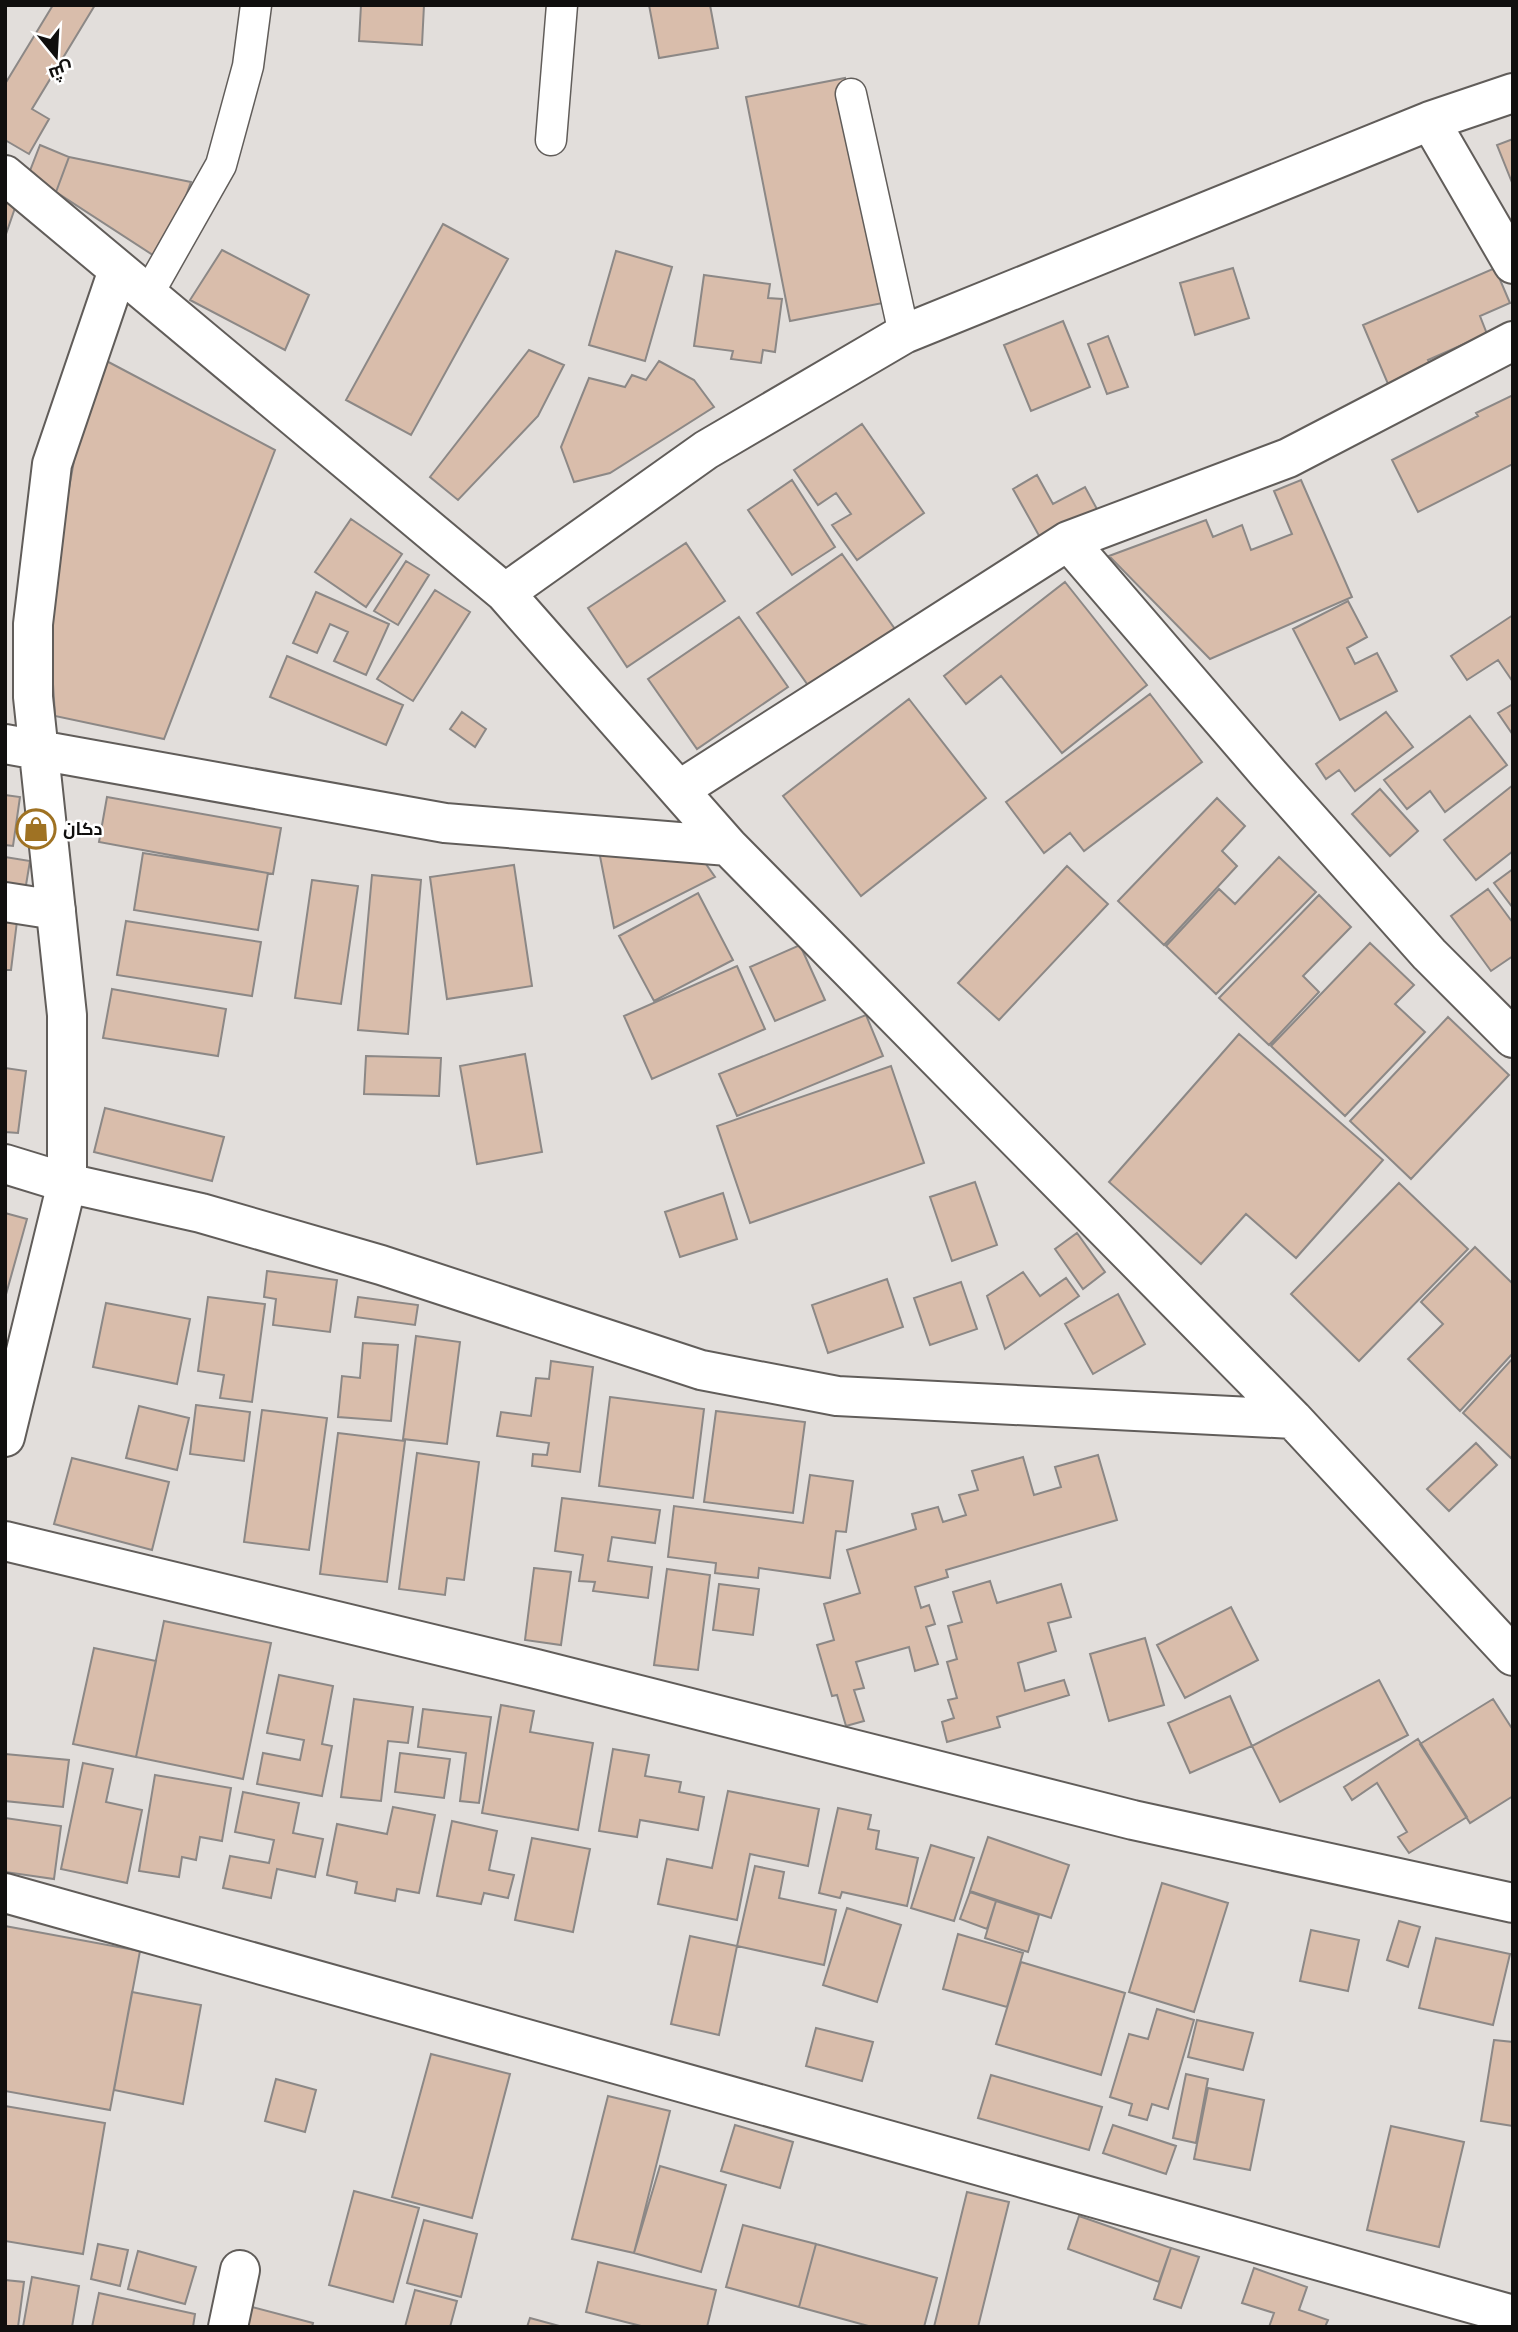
<svg xmlns="http://www.w3.org/2000/svg" width="1518" height="2332" font-family="Roboto,Cairo,sans-serif">
<style>
.building{fill:#d9bdab;stroke:#8c8886;stroke-width:2}
.lines{fill:none;stroke-linecap:round;stroke-linejoin:round}
.lane-casing{stroke:#615d5a;stroke-width:33}
.street-casing{stroke:#615d5a;stroke-width:42}
.lane{stroke:#fff;stroke-width:30}
.street{stroke:#fff;stroke-width:38}
.labels{text-anchor:middle;stroke-width:5;stroke-linejoin:round;paint-order:stroke}
.poi-label{font-size:18px;font-weight:bold;fill:#100f0e;stroke:#fff;text-anchor:start}
</style>
<rect width="100%" height="100%" fill="#e2dedb"/>
<!-- building -->
<path class="building" d="M53 5H95L32 109 49 119 29 154 5 140V84Z
M361 5H424L422 45 359 41Z
M649 5H710L718 48 659 58Z
M845 78 888 302 790 321 746 97Z
M1513 139V185L1497 145Z
M40 145 69 157 56 192 26 181Z
M69 157 191 182 162 261 56 192Z
M5 200 16 205 5 237Z
M443 224 508 259 411 435 346 400Z
M222 250 309 295 285 350 190 300Z
M616 251 672 267 645 361 589 345Z
M1233 268 1249 318 1195 335 1180 283Z
M1495 268 1510 303 1480 316 1487 334 1428 360 1431 365 1388 384 1363 325Z
M704 275 770 284 768 298 782 299 775 352 763 350 761 363 731 359 733 351 694 346Z
M1063 321 1090 387 1031 411 1004 345Z
M1108 336 1128 387 1107 394 1088 344Z
M529 350 564 365 538 416 458 500 430 477Z
M99 357 275 450 164 739 55 716 48 604 77 444Z
M659 361 694 380 714 407 610 473 574 482 561 447 589 378 625 387 632 375 646 380Z
M1513 395V464L1418 512 1392 460 1478 416 1476 413Z
M862 424 924 513 857 560 832 525 851 514 836 493 818 505 794 470Z
M1037 475 1053 504 1085 487 1098 511 1042 541 1013 489Z
M792 480 835 547 792 575 748 510Z
M1301 480 1352 597 1210 659 1109 556 1206 520 1213 537 1242 525 1251 550 1292 534 1274 491Z
M351 519 402 554 366 607 315 572Z
M686 543 725 601 627 667 588 608Z
M842 554 902 639 817 698 757 613Z
M406 561 429 575 398 625 374 611Z
M1065 582 1147 685 1062 753 1001 676 966 704 944 676Z
M435 590 470 612 413 701 377 679Z
M316 592 389 624 366 675 334 661 348 632 330 624 317 653 293 643Z
M1348 601 1367 637 1347 648 1355 664 1377 653 1397 691 1340 720 1293 629Z
M1513 615V682L1498 660 1467 680 1451 656Z
M739 617 788 687 697 749 648 679Z
M287 656 403 705 386 745 270 697Z
M1150 694 1202 762 1084 851 1070 833 1044 853 1006 802Z
M909 699 986 798 861 896 783 796Z
M1513 704V735L1498 713Z
M462 712 486 729 475 747 450 729Z
M1386 712 1413 747 1355 791 1339 770 1326 779 1316 764Z
M1470 716 1507 765 1445 812 1430 791 1407 809 1384 780Z
M1513 785V851L1476 880 1444 840Z
M1380 789 1418 831 1390 856 1352 814Z
M5 795 20 797 13 846 5 845Z
M107 797 281 828 273 874 99 842Z
M1217 798 1245 826 1222 851 1237 866 1164 945 1118 901Z
M694 847 715 877 614 928 599 851Z
M143 853 268 873 258 930 134 910Z
M5 857 30 861 24 897 5 894Z
M1279 857 1316 892 1216 994 1166 946 1219 889 1235 904Z
M514 865 532 986 447 999 430 877Z
M1067 866 1108 904 999 1020 958 983Z
M1513 869V908L1494 883Z
M372 875 421 880 408 1034 358 1030Z
M312 880 358 886 341 1004 295 998Z
M1488 889 1513 923V956L1491 971 1451 916Z
M698 893 733 960 654 1001 619 936Z
M1319 895 1351 927 1303 976 1319 992 1269 1045 1219 998Z
M5 912 18 913 11 970H5Z
M126 921 261 942 252 996 117 975Z
M1370 943 1414 985 1395 1004 1425 1032 1345 1116 1271 1046Z
M800 945 825 1000 775 1021 750 967Z
M737 966 765 1029 652 1079 624 1016Z
M112 989 226 1009 218 1056 103 1038Z
M866 1015 883 1056 737 1116 719 1074Z
M1448 1017 1509 1075 1411 1179 1350 1121Z
M1239 1034 1383 1160 1296 1258 1246 1214 1201 1264 1109 1182Z
M525 1054 542 1152 477 1164 460 1066Z
M366 1056 441 1058 439 1096 364 1094Z
M891 1066 924 1163 750 1223 717 1126Z
M5 1068 26 1071 18 1133 5 1132Z
M105 1108 224 1137 212 1181 94 1152Z
M975 1182 997 1245 952 1261 930 1197Z
M1399 1183 1468 1249 1359 1361 1291 1294Z
M723 1193 737 1239 680 1257 665 1212Z
M5 1213 27 1219 5 1298Z
M1077 1233 1105 1272 1083 1289 1055 1249Z
M1475 1247 1513 1284V1353L1460 1411 1408 1359 1443 1324 1421 1302Z
M267 1271 337 1280 330 1332 273 1325 276 1299 264 1297Z
M1023 1272 1040 1296 1066 1278 1079 1296 1005 1349 987 1296Z
M887 1279 903 1327 828 1353 812 1305Z
M961 1282 977 1329 930 1345 914 1298Z
M1118 1294 1145 1344 1093 1374 1065 1324Z
M208 1297 265 1304 252 1402 220 1398 224 1375 198 1371Z
M358 1297 418 1305 415 1325 355 1317Z
M106 1303 190 1319 177 1384 93 1367Z
M416 1336 460 1342 447 1444 403 1439Z
M363 1343 398 1345 391 1421 338 1417 342 1376 360 1378Z
M1513 1358V1456L1511 1458 1463 1413Z
M551 1361 593 1367 580 1472 532 1466 533 1454 547 1455 549 1443 497 1436 501 1412 531 1416 536 1378 549 1379Z
M610 1397 704 1409 693 1498 599 1486Z
M196 1405 250 1412 244 1461 190 1454Z
M139 1406 189 1418 177 1470 126 1458Z
M262 1410 327 1418 309 1550 244 1542Z
M716 1411 805 1422 793 1513 704 1502Z
M338 1433 405 1441 387 1582 320 1574Z
M1476 1443 1497 1465 1449 1511 1427 1489Z
M417 1453 479 1462 464 1580 447 1578 445 1595 399 1589Z
M1098 1455 1117 1520 946 1570 948 1577 915 1587 921 1608 929 1605 935 1624 926 1627 938 1664 915 1671 909 1647 856 1662 864 1688 854 1690 864 1721 846 1726 837 1695 832 1696 817 1645 834 1640 824 1604 860 1593 847 1550 916 1529 912 1514 938 1507 943 1522 966 1515 959 1495 978 1490 972 1471 1023 1457 1034 1495 1061 1487 1055 1467Z
M72 1458 169 1482 152 1550 54 1524Z
M810 1475 853 1481 846 1532 836 1531 830 1578 759 1568 758 1578 715 1573 716 1563 668 1557 674 1506 803 1523Z
M562 1498 660 1510 655 1543 612 1537 608 1561 652 1567 648 1598 593 1591 595 1582 579 1581 583 1555 555 1551Z
M534 1568 571 1572 561 1645 525 1640Z
M667 1569 710 1575 698 1670 654 1665Z
M990 1581 997 1603 1061 1584 1071 1617 1048 1623 1056 1651 1018 1663 1025 1691 1064 1680 1069 1695 997 1717 1000 1727 947 1742 942 1722 954 1718 948 1700 957 1698 947 1662 957 1659 948 1626 962 1622 953 1592Z
M719 1584 759 1589 753 1635 713 1630Z
M1231 1607 1258 1660 1185 1698 1157 1645Z
M164 1621 271 1643 243 1779 136 1757Z
M1145 1638 1164 1705 1109 1721 1090 1654Z
M94 1648 156 1661 136 1757 73 1744Z
M279 1675 333 1686 322 1744 332 1746 322 1796 257 1784 263 1753 300 1760 304 1740 267 1733Z
M1379 1680 1408 1735 1280 1802 1252 1746Z
M1230 1696 1252 1746 1190 1773 1168 1723Z
M354 1699 413 1707 408 1743 388 1741 381 1801 341 1797Z
M1493 1699 1513 1730V1796L1470 1823 1420 1744Z
M501 1705 534 1711 530 1732 593 1743 578 1830 482 1813Z
M423 1709 491 1717 479 1803 460 1801 466 1753 418 1747Z
M1418 1739 1467 1817 1409 1853 1398 1837 1407 1832 1377 1783 1352 1800 1344 1787Z
M613 1749 649 1755 645 1776 681 1782 679 1792 704 1797 698 1830 640 1820 637 1837 599 1831Z
M400 1753 450 1759 444 1798 395 1792Z
M5 1754 69 1760 63 1807 5 1801Z
M83 1763 113 1769 106 1802 142 1810 127 1883 61 1869Z
M155 1775 231 1788 222 1841 200 1837 196 1860 182 1857 179 1877 139 1871Z
M728 1791 819 1809 808 1866 750 1854 737 1920 658 1904 667 1859 712 1868Z
M243 1792 299 1803 293 1833 323 1839 315 1877 277 1869 271 1898 223 1888 230 1856 269 1863 274 1840 235 1832Z
M393 1807 435 1815 419 1893 397 1889 395 1901 355 1893 357 1882 327 1875 337 1824 387 1834Z
M838 1808 871 1815 868 1829 879 1831 876 1849 918 1858 907 1906 842 1892 840 1898 819 1893Z
M5 1818 61 1826 54 1879 5 1872Z
M452 1821 497 1831 489 1870 514 1875 508 1898 484 1893 481 1904 437 1896Z
M988 1837 1069 1865 1051 1918 970 1891Z
M532 1838 590 1849 573 1932 515 1920Z
M931 1845 974 1858 954 1921 911 1908Z
M755 1866 784 1872 779 1898 836 1910 824 1965 737 1946Z
M1162 1883 1228 1903 1194 2012 1129 1992Z
M970 1892 996 1901 987 1929 960 1919Z
M996 1901 1039 1915 1028 1952 985 1938Z
M847 1908 901 1925 877 2002 823 1985Z
M1399 1921 1420 1927 1408 1967 1387 1960Z
M5 1926 140 1951 110 2110 5 2091Z
M1311 1930 1359 1940 1348 1991 1300 1981Z
M958 1934 1023 1953 1007 2007 943 1989Z
M690 1936 737 1946 719 2035 671 2024Z
M1436 1938 1510 1954 1493 2025 1419 2008Z
M1021 1962 1125 1993 1101 2075 996 2044Z
M132 1992 201 2005 183 2104 114 2090Z
M1157 2009 1194 2020 1168 2109 1152 2104 1147 2120 1129 2115 1132 2104 1110 2097 1129 2034 1148 2039Z
M1197 2020 1253 2033 1243 2070 1188 2057Z
M816 2028 873 2042 862 2081 806 2066Z
M1494 2040 1513 2042V2126L1481 2121Z
M431 2054 510 2074 472 2218 392 2197Z
M1186 2074 1208 2079 1196 2143 1173 2138Z
M991 2075 1102 2107 1089 2150 978 2118Z
M276 2079 316 2090 305 2132 265 2121Z
M1208 2088 1264 2100 1250 2170 1194 2159Z
M608 2096 670 2111 634 2253 572 2239Z
M5 2106 105 2123 83 2254 5 2241Z
M735 2125 793 2142 780 2188 721 2171Z
M1113 2125 1176 2146 1166 2174 1103 2153Z
M1391 2126 1464 2142 1439 2247 1367 2230Z
M660 2166 726 2185 701 2272 634 2253Z
M354 2191 419 2208 393 2302 329 2285Z
M967 2192 1009 2202 978 2327H934Z
M1079 2216 1171 2248 1159 2282 1068 2249Z
M424 2220 477 2234 461 2297 407 2283Z
M743 2225 816 2244 799 2307 726 2287Z
M98 2244 128 2250 120 2286 91 2279Z
M816 2244 937 2278 924 2327H872L799 2307Z
M1171 2248 1199 2257 1181 2308 1154 2299Z
M138 2251 196 2267 185 2304 128 2289Z
M598 2262 716 2290 707 2327H645L586 2312Z
M1254 2268 1307 2287 1299 2310 1328 2320 1325 2327H1269L1274 2313 1242 2303Z
M32 2277 79 2286 72 2327H23Z
M5 2280 24 2282 18 2327H5Z
M415 2290 457 2301 450 2327H405Z
M99 2293 195 2314 193 2327H92Z
M252 2307 313 2323 312 2327H247Z
M530 2318 563 2327H527Z"/>
<g class="lines">
<!-- lane casing -->
<g class="lane-casing">
<path id="lane" d="M851 94 904 334
M551 140 562 5
M148 294 221 165 248 66 256 5"/>
</g>
<!-- street casing -->
<g class="street-casing">
<path id="street" d="M1430 121 1513 264
M5 175 505 593 728 846 1293 1419 1513 1656
M1068 541 1267 772 1429 954 1513 1038
M505 593 706 450 904 334 1430 121 1513 93
M5 744 445 823 728 846
M679 790 1068 541 1288 458 1513 341
M5 902 56 910
M5 1164 67 1183 201 1213 381 1265 701 1370 837 1396 1293 1419
M5 1437 67 1183V1015L33 697V624L52 464 118 270
M5 1541 536 1669 1133 1820 1513 1903
M5 1893 1513 2315
M228 2327 240 2270"/>
</g>
<!-- lane -->
<use href="#lane" class="lane"/>
<!-- street -->
<use href="#street" class="street"/>
</g>
<!-- icons -->
<defs>
<g id="shop-ring" transform="scale(2.0125)"><circle r="9.5" fill="#fff" stroke="#9f7223" stroke-width="1.5"/><path d="M-5-2.5h2.3a2.7 3.5 0 0 1 5.4 0H5L5.5 6h-11ZM-1.5-2.5h3a1.5 2.3 0 0 0-3 0Z" fill="#9f7223"/></g>
</defs>
<g fill-rule="evenodd">
<use href="#shop-ring" x="36" y="829"/>
</g>
<g class="labels">
<!-- poi labels -->
<g class="poi-label">
<text x="63" y="835">دكان</text>
</g>
</g>
<!-- border -->
<rect width="1518" height="2332" fill="none" stroke="#100f0e" stroke-width="14"/>
<!-- north arrow -->
<g transform="translate(56 56) rotate(162)" stroke="#ffffff" stroke-width="5" paint-order="stroke">
<path d="M0-5L12 26L0 18L-12 26Z" fill="#100f0e"/>
<text y="-10" font-size="19" font-weight="bold" text-anchor="middle" fill="#100f0e">ش</text>
</g>
</svg>
